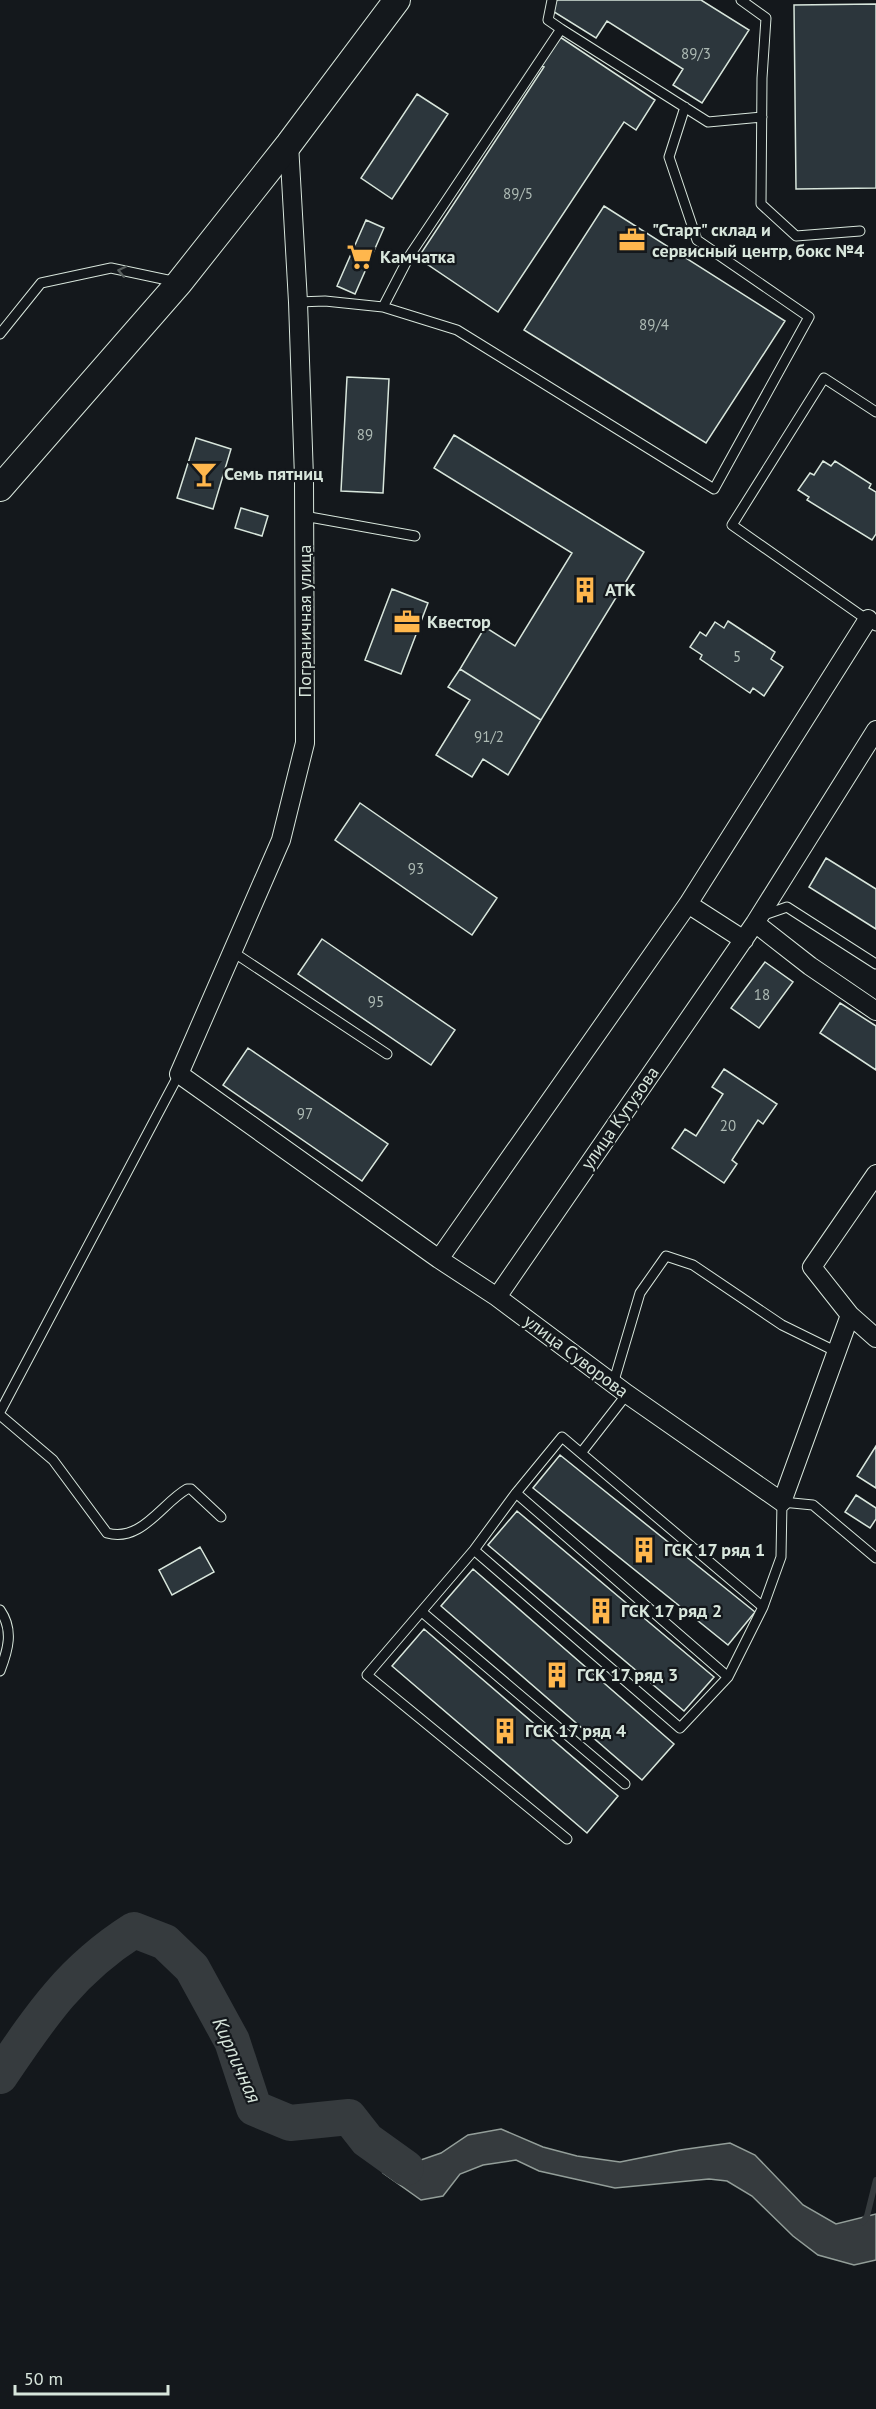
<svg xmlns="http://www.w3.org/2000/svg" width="876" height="2409" font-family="'PT Sans',sans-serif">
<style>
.water{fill:#363b3e;stroke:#939e99;stroke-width:1.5}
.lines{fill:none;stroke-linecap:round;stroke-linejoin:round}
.stream{stroke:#363b3e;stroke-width:6}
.river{stroke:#363b3e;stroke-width:36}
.building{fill:#2c363c;stroke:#d8e6dc;stroke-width:1.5}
.lane-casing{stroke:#d8e6dc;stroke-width:11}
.street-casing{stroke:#d8e6dc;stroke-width:20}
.secondary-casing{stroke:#d8e6dc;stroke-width:28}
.lane{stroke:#14181c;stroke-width:9}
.street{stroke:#14181c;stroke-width:18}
.secondary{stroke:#14181c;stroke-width:26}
.oneway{stroke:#59605f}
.labels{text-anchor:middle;stroke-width:4.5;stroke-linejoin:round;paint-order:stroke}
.number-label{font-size:15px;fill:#adbab4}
.poi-label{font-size:18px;font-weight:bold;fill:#d8e6dc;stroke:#14181c;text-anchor:start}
.street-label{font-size:18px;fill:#d8e6dc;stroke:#14181c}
.water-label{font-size:20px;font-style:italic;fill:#d8e6dc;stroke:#14181c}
</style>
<rect width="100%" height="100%" fill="#14181c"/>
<!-- water -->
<path class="water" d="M501 2129 543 2147 577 2156 620 2162 680 2150 730 2143 755 2155 803 2205 836 2224 876 2214V2260L854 2265 818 2255 793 2236 752 2196 727 2181 709 2179 615 2188 539 2171 516 2160 483 2165 460 2174 443 2196 421 2200 383 2173 367 2140 388 2146 418 2161 441 2153 468 2135Z"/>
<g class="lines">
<!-- stream -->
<path class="stream" d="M863 2222 867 2216 876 2180"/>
<!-- river -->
<path class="river" d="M0 2076C41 2015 71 1970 134 1930L165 1942 192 1968 232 2041 254 2108 290 2123 349 2117 367 2140 406 2168"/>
</g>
<!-- building -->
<path class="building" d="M557 0H701L749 30 702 103 673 85 683 69 607 21 596 38 551 10Z
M876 4V188L796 189 794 5Z
M560 37 655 100 636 130 624 122 498 312 418 258 544 67 541 66Z
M417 94 448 114 392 199 361 178Z
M604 206 785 321 706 443 524 330Z
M366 220 384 228 355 294 337 286Z
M347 377 389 379 383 493 341 491Z
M454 435 644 552 541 720 460 669 485 627 515 646 572 553 434 468Z
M196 438 231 449 213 509 177 498Z
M823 461 831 466 835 461 871 484 869 488 876 492V534L872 540 807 500 809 497 798 490 810 473 814 475Z
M241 508 268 516 262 536 235 528Z
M392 589 428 603 401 674 365 660Z
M728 621 775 652 771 659 783 667 764 696 753 688 750 693 700 659 702 655 690 647 700 632 706 636 715 622 724 628Z
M460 669 541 720 508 775 483 759 472 777 436 755 470 700 448 687Z
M360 803 497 898 472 935 335 840Z
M826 858 876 889V929L809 887Z
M322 939 455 1030 431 1065 298 974Z
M765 962 793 982 759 1028 731 1008Z
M840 1003 876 1026V1070L820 1033Z
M248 1048 388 1144 362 1181 223 1085Z
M724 1069 777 1104 763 1124 758 1120 732 1160 737 1164 724 1183 672 1148 685 1129 696 1136 723 1094 712 1087Z
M876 1446V1488L857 1476Z
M560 1455 755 1612 728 1645 533 1488Z
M856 1495 876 1508V1519L870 1528 845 1512Z
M517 1511 714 1677 684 1711 488 1545Z
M200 1547 214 1572 172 1595 159 1570Z
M473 1569 674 1744 642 1780 441 1606Z
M424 1629 618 1796 587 1833 392 1666Z"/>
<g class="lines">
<!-- lane casing -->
<g class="lane-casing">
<path id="lane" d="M741 0 766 18 762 78 761 204 796 236 860 231
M561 29 708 122 762 117
M298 302 325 301 383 307 410 255 561 29 548 20 552 0
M383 307 457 330 714 489 809 317 697 240 669 157 685 107
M0 334 41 283 111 268 177 282
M876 412 824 378 732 525 876 626
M304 516 415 536
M761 916 787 907 876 964
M233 952 387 1054
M613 1384 640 1293 666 1256 693 1265 782 1325 837 1352
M0 1412 179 1074
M0 1415 53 1460 107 1533C141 1543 162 1503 187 1489H191L221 1517
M581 1453 627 1394
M516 1493 728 1677
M474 1550 680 1728 728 1677 763 1607 781 1557 782 1502 813 1505 876 1558
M0 1610C14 1630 8 1650 0 1671
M422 1612 625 1784
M567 1839 367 1675 474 1550 516 1493 562 1437 763 1607"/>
</g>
<!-- street casing -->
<g class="street-casing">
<path id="street" d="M289 144 298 302 304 478 305 743 281 840 179 1074 439 1259 497 1297 627 1394 782 1502 850 1315 876 1338
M688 904 744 940
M755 923 810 966 876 1011
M439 1259 688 904 868 619
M497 1297 755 923 876 730
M850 1315 812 1267 876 1174"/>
</g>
<!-- secondary casing -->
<g class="secondary-casing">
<path id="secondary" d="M0 488 179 283 289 144 397 0"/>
</g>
<!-- lane -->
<use href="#lane" class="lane"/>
<!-- street -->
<use href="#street" class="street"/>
<!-- secondary -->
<use href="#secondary" class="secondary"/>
</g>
<!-- one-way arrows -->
<defs><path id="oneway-chevron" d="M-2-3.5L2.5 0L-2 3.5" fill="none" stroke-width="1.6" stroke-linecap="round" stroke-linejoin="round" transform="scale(1.5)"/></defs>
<use class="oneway" href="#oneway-chevron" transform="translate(122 271) rotate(-168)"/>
<!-- icons -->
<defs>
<g id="office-bare" transform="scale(2.07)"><path d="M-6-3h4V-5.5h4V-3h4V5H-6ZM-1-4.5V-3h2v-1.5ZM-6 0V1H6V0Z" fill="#ffb74d" stroke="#14181c" stroke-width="2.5" paint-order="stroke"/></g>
<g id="supermarket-bare" transform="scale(2.07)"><path d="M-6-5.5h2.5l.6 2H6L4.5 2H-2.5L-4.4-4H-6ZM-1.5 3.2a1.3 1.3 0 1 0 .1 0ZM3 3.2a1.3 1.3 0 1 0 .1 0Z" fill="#ffb74d" stroke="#14181c" stroke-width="2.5" paint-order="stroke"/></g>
<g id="bar-bare" transform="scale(2.07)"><path d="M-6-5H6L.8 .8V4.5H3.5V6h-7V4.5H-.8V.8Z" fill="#ffb74d" stroke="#14181c" stroke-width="2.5" paint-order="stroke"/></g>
<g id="building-bare" transform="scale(2.07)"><path d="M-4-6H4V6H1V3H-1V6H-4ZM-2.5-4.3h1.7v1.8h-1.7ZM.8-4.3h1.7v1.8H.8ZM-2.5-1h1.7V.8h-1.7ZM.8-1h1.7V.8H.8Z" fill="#ffb74d" stroke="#14181c" stroke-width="2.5" paint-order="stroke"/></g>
</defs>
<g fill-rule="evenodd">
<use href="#office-bare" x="632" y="240"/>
<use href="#supermarket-bare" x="360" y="257"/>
<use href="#bar-bare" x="204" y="474"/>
<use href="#building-bare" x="585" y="590"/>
<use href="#office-bare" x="407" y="622"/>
<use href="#building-bare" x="644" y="1550"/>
<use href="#building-bare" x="601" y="1611"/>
<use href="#building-bare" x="557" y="1675"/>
<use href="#building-bare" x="505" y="1731"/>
</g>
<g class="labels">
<!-- number labels -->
<g class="number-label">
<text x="696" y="59">89/3</text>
<text x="518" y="199">89/5</text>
<text x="654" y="330">89/4</text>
<text x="365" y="440">89</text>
<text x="737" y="662">5</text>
<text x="489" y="742">91/2</text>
<text x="416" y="874">93</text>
<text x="762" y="1000">18</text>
<text x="376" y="1007">95</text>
<text x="305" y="1119">97</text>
<text x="728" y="1131">20</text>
</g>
<!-- poi labels -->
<g class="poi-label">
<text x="652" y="236">"Старт" склад и<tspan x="652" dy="21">сервисный центр, бокс №4</tspan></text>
<text x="380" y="263">Камчатка</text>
<text x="224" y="480">Семь пятниц</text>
<text x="605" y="596">АТК</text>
<text x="427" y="628">Квестор</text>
<text x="664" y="1556">ГСК 17 ряд 1</text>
<text x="621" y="1617">ГСК 17 ряд 2</text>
<text x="577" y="1681">ГСК 17 ряд 3</text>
<text x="525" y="1737">ГСК 17 ряд 4</text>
</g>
<!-- street labels -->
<g class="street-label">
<text transform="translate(305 621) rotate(-90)" y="6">Пограничная улица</text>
<text transform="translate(620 1118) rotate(-55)" y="6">улица Кутузова</text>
<text transform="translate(576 1356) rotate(37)" y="6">улица Суворова</text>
</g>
<!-- water labels -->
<g class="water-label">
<text transform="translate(237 2060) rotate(66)" y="7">Кирпичная</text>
</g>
</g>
<!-- scale -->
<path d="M15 2385v9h153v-9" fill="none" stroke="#d8e6dc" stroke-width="3"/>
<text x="24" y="2385" font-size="18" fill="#d8e6dc" stroke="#14181c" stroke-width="4.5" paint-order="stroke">50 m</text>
</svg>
